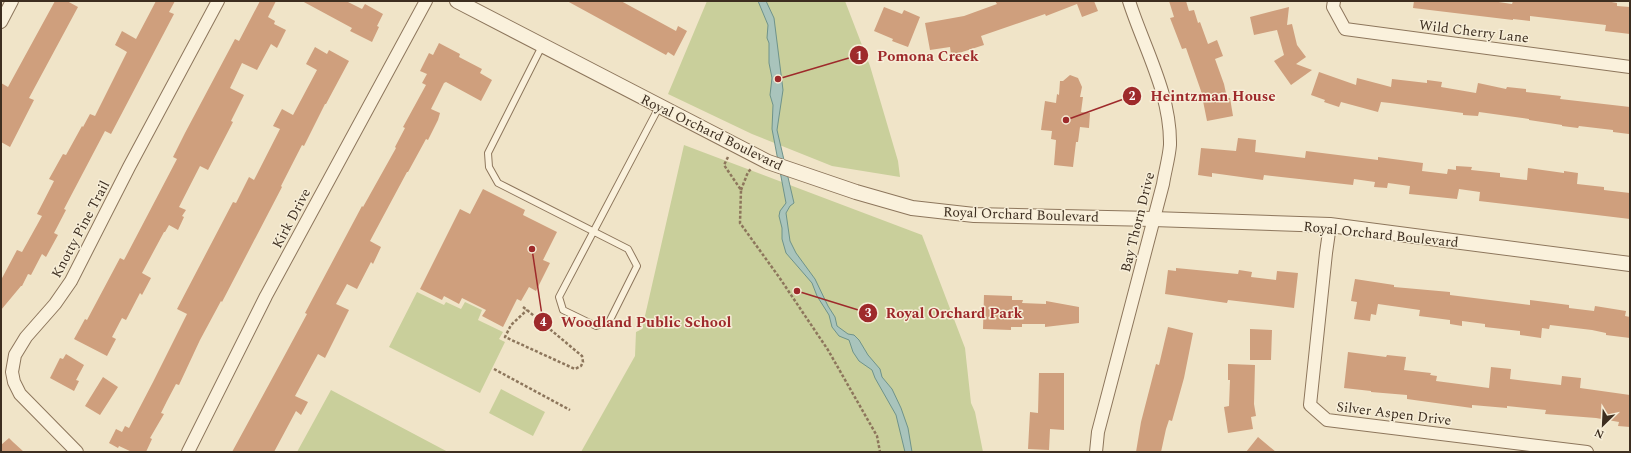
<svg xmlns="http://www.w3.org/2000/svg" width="1631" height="453" font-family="Spectral,serif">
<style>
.green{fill:#c9cf9b}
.water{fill:#a9c4bc;stroke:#6f938a}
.building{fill:#cf9f7d}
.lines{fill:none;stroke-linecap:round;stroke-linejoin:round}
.service-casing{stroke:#8d765c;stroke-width:8}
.minor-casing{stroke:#8d765c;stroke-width:14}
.tertiary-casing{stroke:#8d765c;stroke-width:16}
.path{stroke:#8d765c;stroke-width:2.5;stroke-dasharray:3 2;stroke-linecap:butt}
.service{stroke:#faf1dc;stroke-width:6}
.minor{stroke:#faf1dc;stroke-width:12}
.tertiary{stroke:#faf1dc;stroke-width:14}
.labels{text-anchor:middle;stroke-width:3;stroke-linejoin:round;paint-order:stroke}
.street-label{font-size:14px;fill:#3d2e20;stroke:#f7eed8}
.leader{fill:none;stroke:#9e2a2b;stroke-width:1.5}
.callout-dot{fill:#9e2a2b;stroke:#f7eed8;stroke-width:1.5}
.mark-label{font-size:12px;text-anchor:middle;font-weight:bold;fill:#fff}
.callout-label{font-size:15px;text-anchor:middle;font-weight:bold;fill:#9e2a2b;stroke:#f7eed8;stroke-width:3;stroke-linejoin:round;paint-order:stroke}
</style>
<rect width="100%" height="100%" fill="#f0e4c8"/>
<!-- green -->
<path class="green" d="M707 1H845L870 66 898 161 900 177 832 166 752 134 668 94Z
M684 145 922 235 965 348 971 403 975 412 983 452H581L635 356 636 332 642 329Z
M417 292 444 305 446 302 461 309 465 302 482 310 478 320 503 332 499 339 505 342 480 393 389 347Z
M501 389 545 412 533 436 489 413Z
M331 390 448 452H297Z"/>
<!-- water -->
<path class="water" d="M758 1H766L774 18 783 90 777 130 794 203 790 206 786 213 790 241 796 253 815 279 828 306 835 317 837 326 848 334 854 335 859 340 868 355 880 369 882 377 892 389 901 408 908 428 912 452H905L896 415 875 378 872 370 859 361 853 352 849 340 839 336 832 327 829 315 817 296 812 283 786 253 782 239V228L779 216 780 211 786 203 772 129 773 105 770 95 772 78 769 63V43L767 38 768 25Z"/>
<!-- building -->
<path class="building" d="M55 1H67L78 7 29 98 34 100 10 147 1 142V83L8 87Z
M156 1H175L169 12 174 14 111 134 105 131 64 209 66 210 54 233 58 235 46 257 42 254 31 275 28 274 22 286H21L1 310V280L17 250 22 252 42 216 37 214 54 181 49 179 63 154 66 155 82 126 83 127 90 114 95 116 127 52 115 45 122 31 136 39Z
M260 1H276L268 17 275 21 274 24 286 30 277 48 271 44 257 70 242 63 230 88 244 95 231 121 233 122 208 170 200 166 179 207 186 210 182 216 184 217 178 230 169 225 165 232H164L142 273 151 278 142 295 140 293 126 320 122 318 112 337 116 339 107 356 74 339 85 319 87 320 120 258 124 260 177 159 173 157 185 133 235 39 239 41Z
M302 1H346L362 9 365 4 383 14 377 26 379 27 372 42 350 31 352 28Z
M567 1H621L676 31 678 26 687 31 674 56 668 52 666 55Z
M995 1H1094L1098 11 1082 17 1077 4 1046 16 1045 14 981 36 984 45 959 53 951 55 950 47 930 50 925 23 964 16 997 4Z
M1169 1H1186L1189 11 1194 10 1198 23 1200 22 1208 44 1217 40 1223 56 1215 59 1224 84 1227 98H1230L1233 116 1207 121 1201 91 1186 48 1182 49 1170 18 1174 17Z
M1414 1H1492L1512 4 1513 1H1606L1617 3V6L1630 7V34L1605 31 1606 25 1530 16V21L1513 19V20L1413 8Z
M884 7 902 14 904 10 920 17 908 47 892 41 893 39 874 31Z
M1289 7 1287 25 1292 24 1297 45 1306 57 1296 64 1312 70 1291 85 1274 61 1284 55 1277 30 1254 35 1250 17Z
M439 43 460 54 459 57 482 69 480 73 492 80 481 101 446 82 444 83 431 109 440 113 438 120 428 140 426 139 408 172H407L370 241 381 247 373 264 371 262 357 289 347 284 336 304 349 310 325 358 318 354 295 396 308 402 301 415 296 411 274 452H232L280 364 307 314 305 313 362 206 363 207 396 148 395 147 405 128 403 127 426 85 422 83 427 74 420 71 429 53 433 55Z
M315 47 327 54 329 50 349 61 326 104H325L304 146 302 145 281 186 282 187 222 302 221 301 200 340 179 385 176 384 167 401 161 413 164 414 150 438 152 439 146 452H132L119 446 118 448 109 443 116 429 122 432 125 426 129 428 153 382 187 314 177 309 233 202 236 203 249 177 254 180 280 129 273 126 282 109 293 115 317 70 306 64Z
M1319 72 1356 85 1357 78 1391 87 1392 79 1427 83V80L1442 82 1441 87 1476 93 1478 83 1506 89 1507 87 1526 89V92L1561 96 1560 99 1630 107 1629 134 1613 132V130L1579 126 1578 128 1562 126V125L1529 120V119L1479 112 1478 116 1463 115V113L1390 103 1381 102 1378 112 1341 102 1339 107 1324 102 1325 100 1311 95Z
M1070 75 1078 78 1082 87 1080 97H1083L1081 112 1090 113 1089 128 1080 127 1078 142H1076L1073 167 1054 165 1056 140 1051 139 1052 131 1041 130 1045 101 1056 103 1057 94 1059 95 1060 81H1063Z
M1238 138 1256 140 1255 152 1305 158 1306 151 1378 160V157L1423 163 1422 171 1447 174 1448 169 1456 170V166L1472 167 1471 170 1500 173V177L1527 180 1528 168 1564 173V171L1578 173 1577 184 1604 187V190L1630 193V219L1479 201 1480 192 1459 189 1457 199 1409 194 1410 186 1388 183 1387 188 1374 187 1375 182 1354 179 1353 185 1264 175 1263 180 1212 173V177L1198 175 1201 148 1236 151Z
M483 189 525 210 523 215 557 232 543 260 550 263 536 291 529 287 521 301 517 299 503 327 482 316 486 310 462 298 459 304 444 296 442 300 420 289 460 209 470 214Z
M1176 268 1238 274 1239 270 1252 272 1251 277 1276 280 1277 271 1298 273 1294 308 1228 300 1227 303 1165 294 1168 270 1176 271Z
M1355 279 1394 285V287L1450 292V295L1530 305V300L1569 305V308L1594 311 1595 306 1626 311 1625 316 1630 317V338L1606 335V333L1592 330 1550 325 1549 329 1542 328 1541 338 1520 335V331L1485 327V324L1462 321V326L1450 324V320L1419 316 1420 310 1378 304 1376 315 1371 314 1370 321 1354 319 1357 302 1351 301Z
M984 295 1012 296V300H1023L1022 303 1046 304V301L1079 307V323L1045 327V324H1022V327H1011V330L983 329Z
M1168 327 1193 333 1184 378 1172 421 1169 420 1166 429 1161 452H1136L1141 422 1156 364 1159 365Z
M1250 329 1272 330 1271 360H1250Z
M1348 352 1386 357 1387 355 1406 357 1404 370 1431 373 1430 375 1437 376 1436 381 1489 388 1491 367 1511 369 1510 379 1561 385 1562 376 1581 378 1580 388 1630 395V427L1618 426 1619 422 1596 418 1545 414 1546 410 1507 406V408L1472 405V408L1407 399V395L1371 392V391L1344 388Z
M66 354 84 365 76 380 79 381 74 391 50 378 60 358 63 359Z
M1228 364 1255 365 1254 404 1256 416 1251 417 1253 429 1228 433 1224 407 1229 406 1230 380H1228Z
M1039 373H1064V430L1050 429 1049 450 1028 449 1030 412 1038 413Z
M103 377 118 387 100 415 85 406Z
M1258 437 1276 452H1246Z
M9 438 13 442 24 452H1V445Z"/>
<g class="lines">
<!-- service casing -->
<g class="service-casing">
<path id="service" d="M542 46 488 153 489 167 498 183 628 249 637 266 609 322 596 326 563 310 559 297 659 107"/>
</g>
<!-- minor casing -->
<g class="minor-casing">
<path id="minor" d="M1334 1 1333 7 1345 29 1630 67
M1 22 12 1
M1330 225 1326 253 1310 405 1327 420 1587 452
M77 452 20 394 14 382 12 372 15 355 26 337 55 304 71 281 129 167 218 1
M188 452 266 296 426 1
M1096 452 1098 432 1163 184C1165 171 1169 158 1170 145 1171 94 1144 48 1129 1"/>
</g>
<!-- tertiary casing -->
<g class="tertiary-casing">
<path id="tertiary" d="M457 1 768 162 856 192 912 208 974 215 1153 219 1330 225 1630 264"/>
</g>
<!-- path -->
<path class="path" d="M728 157 724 165 741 190 740 223 779 277 828 350 877 436 880 452
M741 190 748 172 752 168
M523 307 527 310 582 356 583 362 581 366 575 369 505 337 511 325 527 310
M494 369 570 410"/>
<!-- service -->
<use href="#service" class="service"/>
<!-- minor -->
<use href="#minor" class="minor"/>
<!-- tertiary -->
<use href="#tertiary" class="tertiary"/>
</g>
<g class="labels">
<!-- street labels -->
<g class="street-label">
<text transform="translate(1474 31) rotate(7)" y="5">Wild Cherry Lane</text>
<text transform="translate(712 132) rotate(26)" y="5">Royal Orchard Boulevard</text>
<text transform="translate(1021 214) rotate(2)" y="5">Royal Orchard Boulevard</text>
<text transform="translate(291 218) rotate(-62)" y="5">Kirk Drive</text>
<text transform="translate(1137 222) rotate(-76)" y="5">Bay Thorn Drive</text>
<text transform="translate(80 229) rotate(-62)" y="5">Knotty Pine Trail</text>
<text transform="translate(1381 234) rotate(6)" y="5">Royal Orchard Boulevard</text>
<text transform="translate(1394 413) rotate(7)" y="5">Silver Aspen Drive</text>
</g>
</g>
<!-- callouts -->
<path class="leader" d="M778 79L859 55M1066 120L1132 96M797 291L868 313M532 249L543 322"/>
<g class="callout-dot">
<circle cx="778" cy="79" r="4"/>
<circle cx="1066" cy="120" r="4"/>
<circle cx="797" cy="291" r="4"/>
<circle cx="532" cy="249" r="4"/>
<circle cx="859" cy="55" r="10"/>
<circle cx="1132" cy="96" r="10"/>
<circle cx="868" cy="313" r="10"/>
<circle cx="543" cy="322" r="10"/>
</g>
<g class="mark-label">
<text x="859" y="60">1</text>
<text x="1132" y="100">2</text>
<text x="868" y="317">3</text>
<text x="543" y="326">4</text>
</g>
<g class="callout-label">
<text x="928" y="61">Pomona Creek</text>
<text x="1213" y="101">Heintzman House</text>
<text x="954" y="318">Royal Orchard Park</text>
<text x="646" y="327">Woodland Public School</text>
</g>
<!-- border -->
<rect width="1631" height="453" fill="none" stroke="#3d2e20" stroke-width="4"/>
<!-- north arrow -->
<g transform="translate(1603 425) rotate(204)" stroke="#f7eed8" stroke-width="3" paint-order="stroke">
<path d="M0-3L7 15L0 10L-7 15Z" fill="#3d2e20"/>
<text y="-6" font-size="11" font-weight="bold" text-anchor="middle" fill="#3d2e20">N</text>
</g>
</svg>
